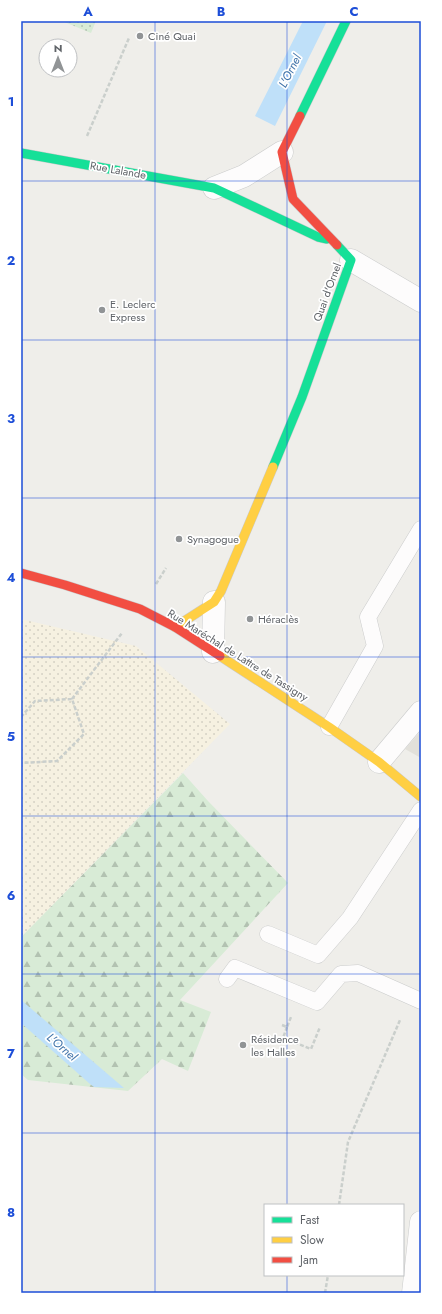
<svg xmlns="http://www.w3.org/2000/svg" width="442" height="1314" font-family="Jost,sans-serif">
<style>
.education{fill:#e2e0da}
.forest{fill:url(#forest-firs)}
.sand{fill:url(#sand-dots)}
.park{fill:url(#park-dots)}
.water{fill:#bfe0f9}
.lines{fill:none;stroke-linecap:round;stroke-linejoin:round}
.lane-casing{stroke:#cbcccc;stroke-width:17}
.street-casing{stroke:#cbcccc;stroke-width:23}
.fast-casing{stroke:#cacacb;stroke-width:10}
.slow-casing{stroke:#cacacb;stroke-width:10}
.jam-casing{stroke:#cacacb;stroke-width:10}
.path{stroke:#cacfcc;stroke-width:2.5;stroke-dasharray:4 2;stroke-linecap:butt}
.lane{stroke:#fdfcfc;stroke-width:16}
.street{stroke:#fdfcfc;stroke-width:22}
.fast{stroke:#16e098;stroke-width:9}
.slow{stroke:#ffcf43;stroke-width:9}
.jam{stroke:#f24e42;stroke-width:9}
.grid{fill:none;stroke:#1d4ed8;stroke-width:1;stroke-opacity:0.55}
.poi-dot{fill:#919496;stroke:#fff;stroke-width:1.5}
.labels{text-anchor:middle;stroke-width:3.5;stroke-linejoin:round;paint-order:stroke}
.poi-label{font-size:11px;fill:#5f6368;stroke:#fff;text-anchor:start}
.street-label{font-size:11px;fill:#5f6368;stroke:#fff}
.water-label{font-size:12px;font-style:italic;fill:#4174aa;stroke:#fff}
.neatline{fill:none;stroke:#1d4ed8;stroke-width:1.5}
.grid-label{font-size:13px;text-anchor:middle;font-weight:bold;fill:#1d4ed8}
</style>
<defs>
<pattern id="forest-firs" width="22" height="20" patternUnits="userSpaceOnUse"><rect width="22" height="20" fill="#d8ebd6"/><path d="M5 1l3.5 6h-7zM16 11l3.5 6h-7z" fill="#b2c2b1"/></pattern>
<pattern id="sand-dots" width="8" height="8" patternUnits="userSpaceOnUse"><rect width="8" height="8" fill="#f6f1e1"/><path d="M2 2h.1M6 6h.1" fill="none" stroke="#d5d1c4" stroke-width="1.8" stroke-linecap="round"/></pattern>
<pattern id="park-dots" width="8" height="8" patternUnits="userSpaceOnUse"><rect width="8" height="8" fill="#d8ebd6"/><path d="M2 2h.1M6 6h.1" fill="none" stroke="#b2c2b1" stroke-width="1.8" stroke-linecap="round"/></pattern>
</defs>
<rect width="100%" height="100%" fill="#efeeea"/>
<!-- education -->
<path class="education" d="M421 731V758L405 749Z"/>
<!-- forest -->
<path class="forest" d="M183 773 208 801 288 883 180 1000 211 1012 188 1071 162 1059 128 1091 28 1080 21 1074V937Z"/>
<!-- sand -->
<path class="sand" d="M21 619 136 646 230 724 21 937Z"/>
<!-- park -->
<path class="park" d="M62 21H96L91 33Z"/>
<!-- water -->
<path class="water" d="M303 21H327L275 126 255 116Z
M21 1000 124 1088 94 1087 90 1084 21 1023Z"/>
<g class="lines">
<!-- lane casing -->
<g class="lane-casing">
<path id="lane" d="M329 727 375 646 368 617 421 529
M268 934 318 955 350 918 421 810
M227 979 235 968 317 1002 341 974 358 973 421 1001"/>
</g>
<!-- street casing -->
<g class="street-casing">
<path id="street" d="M214 188 244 176 282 152
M351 260 421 301
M213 652 214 602
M379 762 421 712
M413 1293 421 1222"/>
</g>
<!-- fast casing -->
<g class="fast-casing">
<path id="fast" d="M300 116 346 21
M21 153 214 188 318 237 327 239
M273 467 302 397 351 260 337 245"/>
</g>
<!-- slow casing -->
<g class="slow-casing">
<path id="slow" d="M175 627 214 602 221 591 273 467
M220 656 329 727 379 762 421 797"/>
</g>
<!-- jam casing -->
<g class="jam-casing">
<path id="jam" d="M300 116 282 152 293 199 337 245
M21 573 65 585 140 609 175 627 220 656"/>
</g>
<!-- path -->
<path class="path" d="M87 136 129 38
M156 584 166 568
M72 699 122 633
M21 717 35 701 72 699 84 734 57 761 21 763
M282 1025 287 1027 291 1017
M287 1027 283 1038 311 1049 320 1027
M339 1205 348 1142 400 1020
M325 1293 328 1275"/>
<!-- lane -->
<use href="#lane" class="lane"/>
<!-- street -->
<use href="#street" class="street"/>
<!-- fast -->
<use href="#fast" class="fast"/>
<!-- slow -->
<use href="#slow" class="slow"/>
<!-- jam -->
<use href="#jam" class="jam"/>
</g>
<!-- grid -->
<path class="grid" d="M155 21V1293M287 21V1205M21 181H421M21 340H421M21 498H421M21 657H421M21 816H421M21 974H421M21 1133H421M287 1275V1293"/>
<!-- markers -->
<g class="poi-dot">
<circle cx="140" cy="36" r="4"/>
<circle cx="102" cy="310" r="4"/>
<circle cx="179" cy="539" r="4"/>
<circle cx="250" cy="619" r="4"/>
<circle cx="243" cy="1045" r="4"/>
</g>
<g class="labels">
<!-- poi labels -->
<g class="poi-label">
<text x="148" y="40">Ciné Quai</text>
<text x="110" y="308">E. Leclerc<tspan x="110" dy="13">Express</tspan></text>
<text x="187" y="543">Synagogue</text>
<text x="258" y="623">Héraclès</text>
<text x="251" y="1043">Résidence<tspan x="251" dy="13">les Halles</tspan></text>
</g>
<!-- street labels -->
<g class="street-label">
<text transform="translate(118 170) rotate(10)" y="4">Rue Lalande</text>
<text transform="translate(327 292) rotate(-70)" y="4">Quai d'Ornel</text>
<text transform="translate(238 655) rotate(32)" y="4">Rue Maréchal de Lattre de Tassigny</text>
</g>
<!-- water labels -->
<g class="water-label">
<text transform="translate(290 71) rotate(-63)" y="4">L'Ornel</text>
<text transform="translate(62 1047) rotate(41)" y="4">L'Ornel</text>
</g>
</g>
<!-- border -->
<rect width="442" height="1314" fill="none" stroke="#ffffff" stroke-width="44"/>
<!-- legend -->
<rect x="264" y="1204" width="140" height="72" fill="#ffffff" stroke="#bfc1c3"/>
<rect x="272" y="1217" width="20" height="6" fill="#16e098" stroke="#bfc1c3"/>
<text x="300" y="1224" font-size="12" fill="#5f6368">Fast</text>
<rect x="272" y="1237" width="20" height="6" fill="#ffcf43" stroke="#bfc1c3"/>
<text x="300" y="1244" font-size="12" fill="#5f6368">Slow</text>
<rect x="272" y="1257" width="20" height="6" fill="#f24e42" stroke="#bfc1c3"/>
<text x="300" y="1264" font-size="12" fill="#5f6368">Jam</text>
<!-- north arrow -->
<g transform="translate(58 58)"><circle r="19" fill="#ffffff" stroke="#bfc1c3"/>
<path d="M0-3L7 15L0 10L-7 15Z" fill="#919496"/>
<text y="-6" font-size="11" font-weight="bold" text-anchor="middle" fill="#5f6368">N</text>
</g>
<rect x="22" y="22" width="398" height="1270" class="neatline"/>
<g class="grid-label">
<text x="88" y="16">A</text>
<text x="221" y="16">B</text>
<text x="354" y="16">C</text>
<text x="11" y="106">1</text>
<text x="11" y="265">2</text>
<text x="11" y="423">3</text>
<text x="11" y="582">4</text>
<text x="11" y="741">5</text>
<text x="11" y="900">6</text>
<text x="11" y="1058">7</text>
<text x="11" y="1217">8</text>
</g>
</svg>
